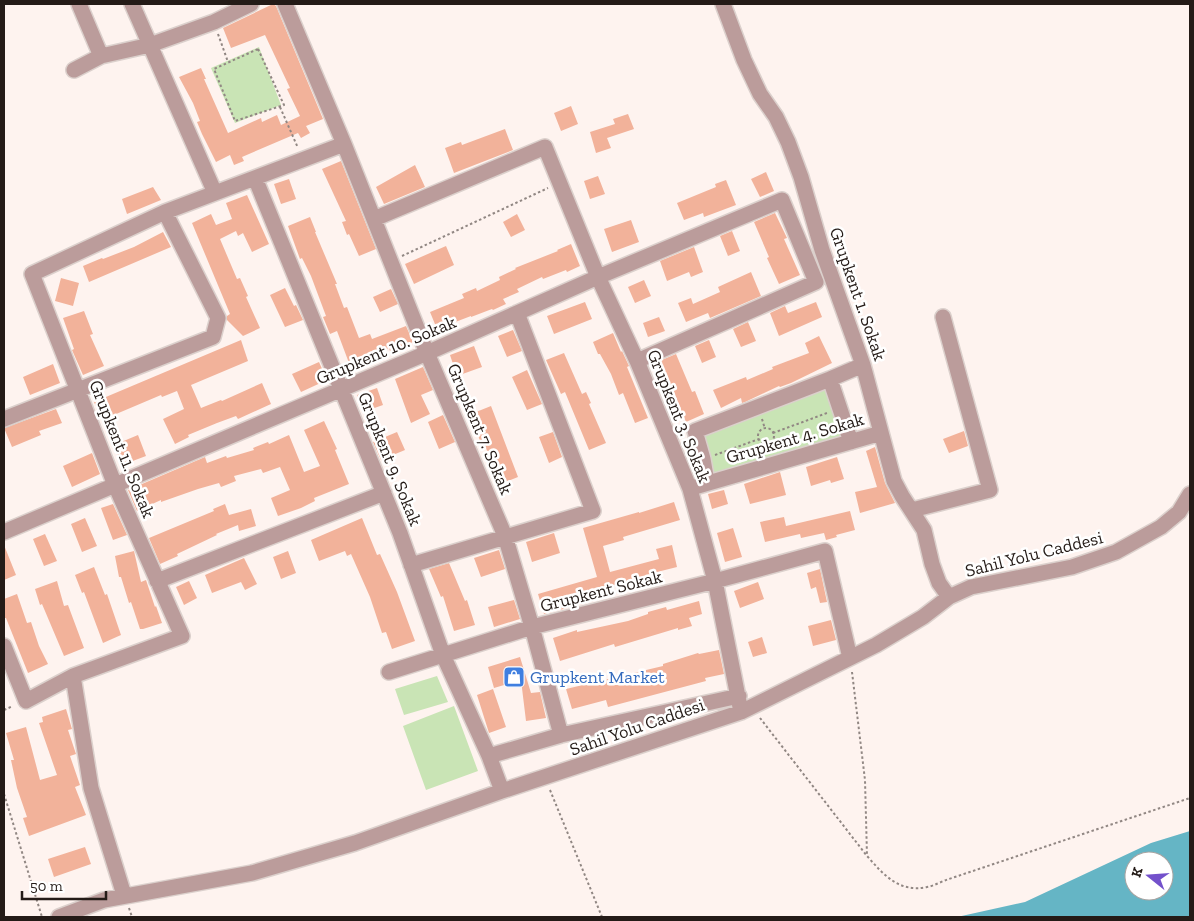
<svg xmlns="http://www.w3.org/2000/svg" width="1194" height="921" font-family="'Zilla Slab',serif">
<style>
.green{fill:#c9e4b5}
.water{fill:#65b5c5;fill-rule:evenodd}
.building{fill:#f2b29a}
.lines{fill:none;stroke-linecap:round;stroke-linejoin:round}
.minor-casing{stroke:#dbd0cc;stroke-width:18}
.path{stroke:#918783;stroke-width:2;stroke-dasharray:2.5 2.5;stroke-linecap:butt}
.minor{stroke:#bb9c9b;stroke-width:15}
.labels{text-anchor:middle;stroke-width:5;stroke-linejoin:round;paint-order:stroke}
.street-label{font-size:18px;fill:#241b17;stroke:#fff}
.shop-label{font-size:18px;fill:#366cbe;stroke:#fff;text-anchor:start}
</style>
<rect width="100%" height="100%" fill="#fef3ef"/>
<!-- green -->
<path class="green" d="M259 47 281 105 235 123 211 68Z
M826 385 843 436 713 475 704 432Z
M437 676 448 702 404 715 395 689Z
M454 706 478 771 426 790 403 726Z"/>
<!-- water -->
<path class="water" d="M1190 831V917H957L1025 902 1151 843ZM1134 861H1164V891H1134Z"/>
<!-- building -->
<path class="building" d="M273 4 276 6 323 119 306 126 310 133 301 138 298 133 242 157 244 161 234 165 230 155 216 162 202 134 197 122 200 121 193 103 179 77 201 68 206 79H204L228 133 261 118 262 122 277 115 281 125 300 116 287 89 290 88 265 35 231 48 223 28Z
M571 106 578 124 561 131 554 113Z
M628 114 634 129 607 138 611 148 596 153 590 132 615 124 613 119Z
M505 129 513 150 454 173 445 148 461 142 462 145Z
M341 161 376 249 359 256 349 234 347 235 342 222 346 221 322 169Z
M415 165 425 187 384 204 376 187Z
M766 172 774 191 760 197 751 179Z
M598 176 605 194 590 199 584 181Z
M289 179 296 199 281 204 274 184Z
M726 180 736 205 704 217 703 213 684 220 677 203 716 187 715 184Z
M153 187 161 200 127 214 122 199Z
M247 195 269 244 252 252 243 233 238 236 236 231 220 239 237 279 240 278 248 296 246 297 260 328 243 336 227 320V316L230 314 192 223 211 214 216 225 232 219 226 203Z
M775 213 787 238 784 239 800 275 779 284 767 258 769 257 754 222Z
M517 214 525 230 511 237 503 222Z
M310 217 316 232H315L337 284H335L344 308 347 307 359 338 370 334 372 339 406 326 413 342 390 351 389 348 349 363 337 331 330 334 323 317 326 316 311 276 302 258 300 259 288 226Z
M631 220 639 242 612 252 604 229Z
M732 231 740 251 728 256 720 236Z
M163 232 171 247 89 282 83 266 102 258 103 259 134 247Z
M571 244 580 266 567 272 566 270 543 279 542 277 517 289 519 292 503 299 506 304 493 310 492 309 471 317V316L437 329 430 312 464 298 462 294 476 288 477 291 500 280 499 277 516 269 515 268 558 251 557 250Z
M446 246 454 265 414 284 405 264Z
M694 247 703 272 691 277 689 272 667 281 660 261Z
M751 272 761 296 710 318 708 313 686 322 678 303 691 298 693 304 720 292 718 287Z
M61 278 79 283 73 306 55 301Z
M644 280 651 296 635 303 628 287Z
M285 288 294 306 296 305 303 320 285 327 270 295Z
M391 289 398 304 380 312 373 297Z
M585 302 592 319 554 334 547 316Z
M816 302 822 317 779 336 770 313 785 306 788 313Z
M84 311 93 334 90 335 104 366 83 375 72 350 74 349 63 318Z
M659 317 665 331 648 337 643 323Z
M748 322 756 341 741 347 733 329Z
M513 330 522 351 507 357 498 336Z
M613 333 621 352 622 351 629 366 627 367 648 418 635 423 623 393 619 395 611 374 600 354H598L593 342Z
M819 336 832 363 791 383 780 387 779 386 745 402 742 403 741 398 721 408 713 390 746 377 747 380 773 369 772 367 809 353 805 343Z
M241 340 248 361 191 385 201 408 221 400 222 401 262 383 271 404 238 419 236 416 217 423 188 435 189 437 175 444 163 419 184 409 177 391 162 397 161 395 102 420 94 402Z
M709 340 716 357 702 363 695 346Z
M474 346 482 367 457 376 450 355Z
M564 353 582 394 586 392 591 403 589 404 606 443 589 450 565 392 561 394 546 360Z
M676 354 692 392 695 391 704 414 686 422 674 392 671 393 657 362Z
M319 362 327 380 301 392 292 374Z
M53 364 60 383 30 395 23 377Z
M423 367 433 390 421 395 430 414 411 423 395 379Z
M527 370 542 404 527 410 512 377Z
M377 388 383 405 363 412 357 395Z
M491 406 518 477 500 484 486 448 483 450 471 414Z
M56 409 62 423 39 431 41 435 12 447 4 428Z
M443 415 455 442 439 449 428 422Z
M324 421 337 449 335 450 349 484 314 498 315 501 301 508 278 516 271 498 290 490 280 467 263 473 261 469 234 476 236 481 221 487 219 483 198 489 161 502V500L137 511 128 490 205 457 207 463 226 456 227 458 254 450 253 448 268 442 269 444 289 435 304 472 320 466 304 430Z
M964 431 968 446 949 453 943 439Z
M397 432 405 450 381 460 373 442Z
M553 432 562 457 549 463 539 437Z
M138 435 146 456 122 465 114 445Z
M875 447 885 483 895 503 860 513 855 492 877 487 866 451Z
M92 453 100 474 72 487 63 466Z
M837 457 844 479 831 483 830 480 811 486 806 467Z
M780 472 786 495 750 504 744 484Z
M724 490 728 504 712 509 708 494Z
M674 502 680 520 623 537 624 540 603 546 610 572 659 559 656 549 672 545 677 567 653 573 655 581 643 584 642 582 623 587 622 583 593 590 595 601 544 614 538 594 597 577 583 528 639 512V513Z
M113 504 127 535 113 540 101 508Z
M225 504 229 515 251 509 256 526 239 531 238 525 216 534 217 535 177 554 178 556 160 564 149 538 214 511 213 509Z
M850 511 855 530 836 535 837 537 826 540 824 533 801 538 800 534 765 542 760 522 784 517 786 526Z
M85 518 97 546 82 552 71 524Z
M362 518 377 555 380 554 397 592 415 641 392 649 386 632 382 633 370 597 351 554 347 556 345 551 319 561 311 540Z
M733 528 742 557 725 562 717 533Z
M554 533 560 553 532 562 526 542Z
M45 534 57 561 44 566 33 539Z
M4 545 16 575 4 580Z
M499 550 505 569 481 577 474 558Z
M134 551 141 582 146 580 155 607 156 606 162 623 143 629H140L131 602 129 603 121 577H119L115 556Z
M288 551 296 573 281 579 273 557Z
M244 558 257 584 245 590 241 582 212 593 205 575Z
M449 563 465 601 467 600 475 625 454 631 443 596 441 597 429 569Z
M94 567 105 595 107 594 121 635 103 643 84 592 82 593 75 575Z
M820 569 827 602 820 603 816 587 811 589 807 573Z
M57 581 64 606 68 605 84 648 64 656 42 604 40 605 35 589Z
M189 581 197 598 184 605 176 587Z
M758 582 764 599 740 608 734 591Z
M17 594 27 623 31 622 39 646 48 664 28 673 6 618H4V599Z
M514 600 520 619 494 627 488 607Z
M699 601 702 614 689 618 692 626 678 630V628L615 647 614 644 560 661 553 638 577 630V632L628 621 648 614V612L666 607 667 610Z
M831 620 836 640 813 646 808 626Z
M762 637 767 653 753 657 748 642Z
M719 650 724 674 705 678 706 681 608 707 606 700 572 709 566 689 663 666V664L698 653 699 654Z
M520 657 531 693 540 692 546 718 526 721 521 680 494 688 488 667Z
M493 689 506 727 489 733 477 695Z
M66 709 72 729 68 730 76 754 70 756 80 785 75 787 86 815 29 836 23 818 27 817 17 788 11 760H14L6 733 26 727 40 780 57 775 39 723 43 722 42 717Z
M85 847 91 864 54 877 48 859Z"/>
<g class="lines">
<!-- minor casing -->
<g class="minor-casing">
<path id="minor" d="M79 4 101 56
M285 4 344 144 427 353 505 536 532 627 561 735
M723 4 744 60 760 94 776 117 788 142 801 177 822 250 863 365 894 481 902 496 924 530 932 564 939 583 949 597
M74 70 101 56 150 45 132 4
M255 178 400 533 443 655 489 756 502 791
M215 193 150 45 214 22 251 4
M374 219 545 147 598 277 637 361 690 489 715 581 741 712
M830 379 863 365
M4 419 213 337 218 318 165 212
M707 482 703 459 695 431 830 379 851 442
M698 486 881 433
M912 510 990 490 943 317
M4 532 427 353 598 277 782 200 816 282 637 361
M411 565 593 511 517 313
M157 581 384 493
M4 646 26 701 73 676 91 788 124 895
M389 672 532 627 715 581 825 551 850 658
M73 676 182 636 115 485 32 274 165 212 344 144
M489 756 561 735 739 696
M59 917 104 900 252 873 355 843 502 791 741 712 876 645 923 617 949 597 971 587 1072 567 1116 552 1161 527 1179 512 1190 494"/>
</g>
<!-- path -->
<path class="path" d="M218 34 228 62
M258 49 284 105 235 121 214 69Z
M280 107 298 148
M402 256 548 188
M762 419 765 429
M758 436a8 8 0 1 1 16 0a8 8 0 1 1-16 0Z
M773 433 827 413
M715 455 759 439
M852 672 865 780 867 856
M4 710 13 706
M760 718 867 856C884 875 899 893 927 887 934 886 942 881 949 879L1190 798
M550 790 602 917
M4 794 42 917
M129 908 132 917"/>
<!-- minor -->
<use href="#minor" class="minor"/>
</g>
<!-- icons -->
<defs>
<g id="shop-square" transform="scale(1.125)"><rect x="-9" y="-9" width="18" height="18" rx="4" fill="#3f7fe0" stroke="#fff"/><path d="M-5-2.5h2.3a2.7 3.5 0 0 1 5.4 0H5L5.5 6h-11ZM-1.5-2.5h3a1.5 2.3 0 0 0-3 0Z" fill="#fff"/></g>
</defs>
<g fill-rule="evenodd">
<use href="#shop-square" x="514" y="677"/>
</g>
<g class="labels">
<!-- street labels -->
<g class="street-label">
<text transform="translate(858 294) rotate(71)" y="6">Grupkent 1. Sokak</text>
<text transform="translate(386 350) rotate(-23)" y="6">Grupkent 10. Sokak</text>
<text transform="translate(679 416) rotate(68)" y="6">Grupkent 3. Sokak</text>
<text transform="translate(480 429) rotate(67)" y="6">Grupkent 7. Sokak</text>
<text transform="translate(795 438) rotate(-16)" y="6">Grupkent 4. Sokak</text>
<text transform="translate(122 449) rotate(68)" y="6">Grupkent 11. Sokak</text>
<text transform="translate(390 459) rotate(68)" y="6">Grupkent 9. Sokak</text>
<text transform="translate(1034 554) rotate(-14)" y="6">Sahil Yolu Caddesi</text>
<text transform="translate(601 591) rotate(-14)" y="6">Grupkent Sokak</text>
<text transform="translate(637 727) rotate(-19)" y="6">Sahil Yolu Caddesi</text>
</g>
<!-- shop labels -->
<g class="shop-label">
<text x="530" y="683">Grupkent Market</text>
</g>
</g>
<!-- border -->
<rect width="1194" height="921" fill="none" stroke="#241b17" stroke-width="10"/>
<!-- north arrow -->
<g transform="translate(1149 876) rotate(287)"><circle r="24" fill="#ffffff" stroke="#a7a4a2"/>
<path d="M0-4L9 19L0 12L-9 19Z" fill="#7351cb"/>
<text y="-8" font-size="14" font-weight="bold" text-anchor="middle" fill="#241b17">K</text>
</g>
<!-- scale -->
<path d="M22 891v8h84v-8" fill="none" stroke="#241b17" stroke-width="2.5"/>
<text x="30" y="891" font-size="15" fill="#241b17" stroke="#ffffff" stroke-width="4" paint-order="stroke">50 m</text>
</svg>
